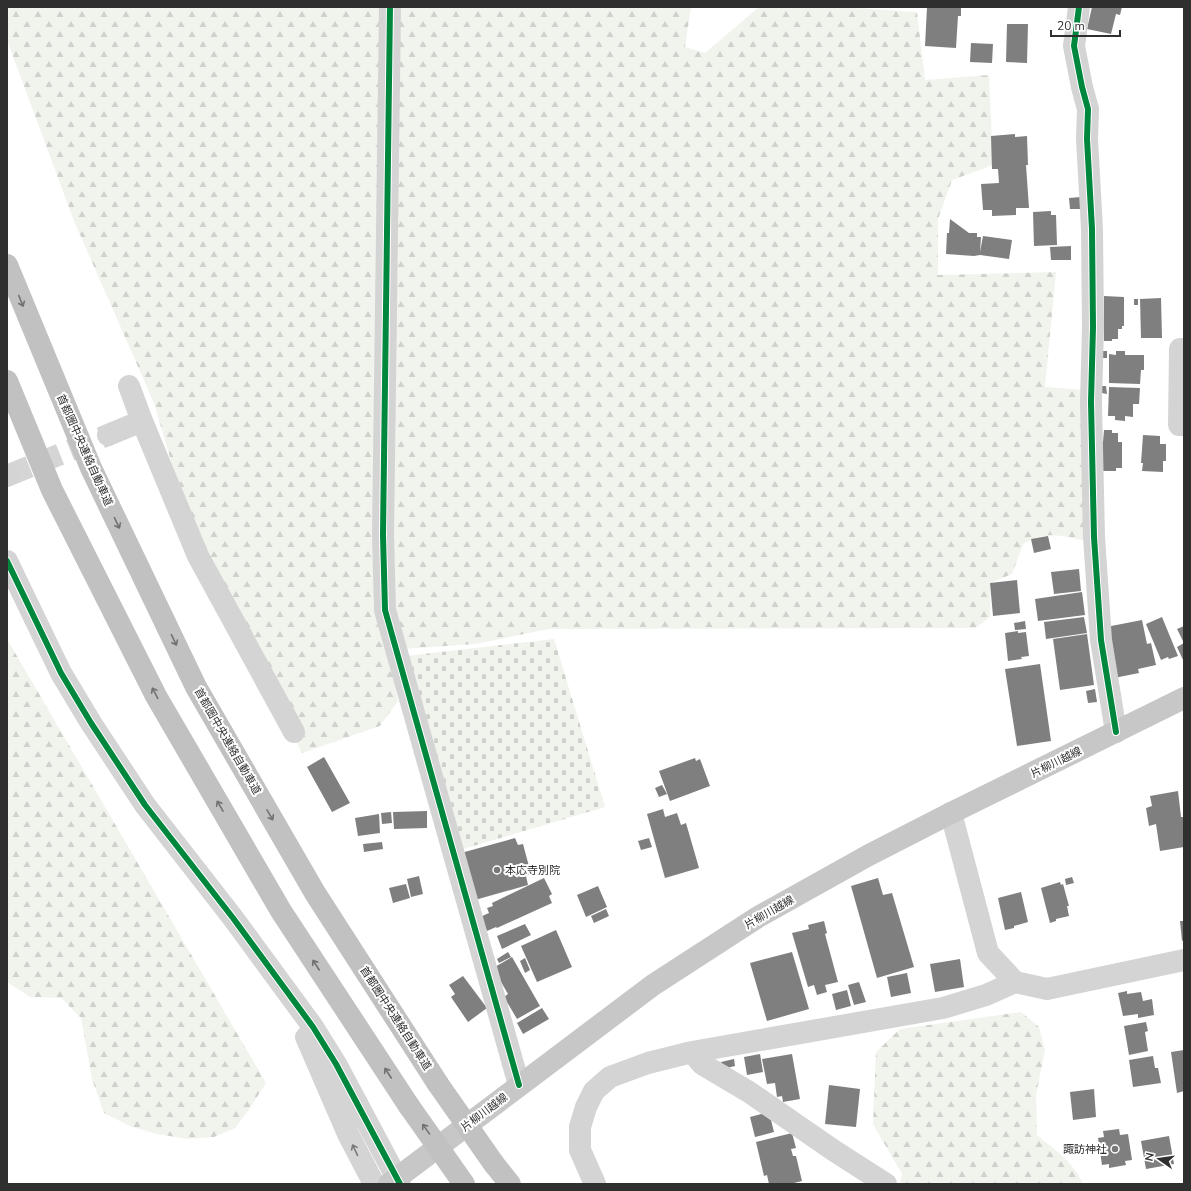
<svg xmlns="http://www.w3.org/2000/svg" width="1191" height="1191" font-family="'Nunito Sans','Noto Sans JP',sans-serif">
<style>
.forest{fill:url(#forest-firs)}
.cemetery{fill:url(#cemetery-stones)}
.building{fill:#7f7f7f}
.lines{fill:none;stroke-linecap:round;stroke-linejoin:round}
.minor-tunnel{stroke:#d5d5d5;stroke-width:22;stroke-dasharray:22 11;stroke-linecap:butt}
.minor{stroke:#d4d4d4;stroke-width:22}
.major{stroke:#c7c7c7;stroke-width:22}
.highway{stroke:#c1c1c1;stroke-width:22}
.highway-bridge{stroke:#c1c1c1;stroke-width:22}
.cycleway-casing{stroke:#fff;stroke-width:8}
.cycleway{stroke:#00873e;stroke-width:6}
.oneway{stroke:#717171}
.oneway2{stroke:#797979}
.poi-dot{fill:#787878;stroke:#fff;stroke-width:1.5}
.labels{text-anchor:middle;stroke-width:4;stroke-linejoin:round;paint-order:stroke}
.street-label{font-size:11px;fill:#2f2f2f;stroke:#fff}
.poi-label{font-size:11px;fill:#2f2f2f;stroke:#fff;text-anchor:start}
</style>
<defs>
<pattern id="forest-firs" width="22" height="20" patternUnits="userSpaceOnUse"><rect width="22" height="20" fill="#f1f4ed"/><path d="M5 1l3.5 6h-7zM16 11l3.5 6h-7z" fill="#cfd2cc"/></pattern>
<pattern id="cemetery-stones" width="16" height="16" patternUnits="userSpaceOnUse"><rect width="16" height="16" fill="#f1f4ed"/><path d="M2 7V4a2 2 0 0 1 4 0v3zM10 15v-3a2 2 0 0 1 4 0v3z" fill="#cfd2cc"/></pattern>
</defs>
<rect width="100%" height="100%" fill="#fff"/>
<!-- forest -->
<path class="forest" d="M7 7H691L685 47 705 53 759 7H841L917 12 925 80 989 75 993 165 952 180 938 219V275L1056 272 1045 387 1083 390 1087 541C1061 536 1047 530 1023 544L1012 574 990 583V617L975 628 549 629 475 644 388 650 398 701 380 726 302 753 239 633 186 512 154 403 74 221 7 40Z
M7 639 266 1083 248 1111 235 1128 214 1137 188 1139 157 1134 130 1126 104 1113 92 1079 81 1018 61 998 30 997 7 982Z
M1021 1012 1039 1027 1045 1050 1036 1095 1037 1135C1056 1151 1072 1160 1083 1184H900L902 1174 873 1124 876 1052 900 1029Z"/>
<!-- cemetery -->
<path class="cemetery" d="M554 639 605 807 460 850 406 656Z"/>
<!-- building -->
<path class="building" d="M927 7H961V16H958L956 48 925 46Z
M1092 7H1122L1120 15 1116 14 1111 34 1087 29Z
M1007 24H1028L1027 63 1006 62Z
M971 43 993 44 992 63 970 62Z
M1015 134V137L1027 136 1028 165H1026L1029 208H1016V215L992 216V210H983L981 184 999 183 998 169H992L991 136Z
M1081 197 1082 209H1070L1069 198Z
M1051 211V215H1056L1057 245 1034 246 1033 212Z
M950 219 969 233H977V237H981L980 252 983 236 1012 240 1009 259 980 255 974 256 946 254 947 233H949Z
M1071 246V260H1051L1050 247Z
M1104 296 1124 297V326H1122V329H1118V339H1112V341H1104Z
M1161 298 1162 338H1141L1140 299Z
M1134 299H1138V305H1134Z
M1101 351H1107V358H1101Z
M1116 351H1125V355H1144V370H1141L1140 384 1109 383V354L1116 355Z
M1101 386H1106L1107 394 1102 393Z
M1109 387 1140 388 1139 404H1133V417L1125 416V421L1115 420V416H1108Z
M1104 430H1112V433H1118V442H1122V468H1116V471H1103L1102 442H1103Z
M1143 435 1160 436V444H1166V461H1163V472L1142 471 1143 463H1141Z
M1048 536 1051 549 1034 553 1031 539Z
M1079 569 1081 591 1054 594 1051 572Z
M1017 580 1020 613 993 616 990 583Z
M1082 592 1085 615 1038 621 1035 599Z
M1084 617 1087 633 1046 639 1044 622Z
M1162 617 1178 656 1169 659 1168 657 1161 660 1146 624Z
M1142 620 1147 644 1151 643 1156 665 1138 669 1139 673 1114 678 1106 627Z
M1025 621 1026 629 1015 630 1014 623Z
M1184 626V662L1177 647 1184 643 1177 629Z
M1018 631V633L1026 632 1029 656 1021 657 1022 659 1008 661 1005 633Z
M1087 634 1094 685 1060 690 1053 639Z
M1040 664 1051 741 1017 746 1005 669Z
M1095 689 1097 702 1088 703 1086 691Z
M324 757 350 803 332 812 307 767Z
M695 758 696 761 700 759 710 786 670 801 659 771Z
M662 785 667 794 659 797 655 788Z
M1178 791 1181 817H1184V847L1160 851 1156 824 1149 826 1146 808 1152 806 1150 796Z
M663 809 665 817 677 813 681 825 686 823 699 868 665 878 647 814Z
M427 811V828L394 829 393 812Z
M391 812 392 823 382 824 381 813Z
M379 814 380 833 358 836 355 818Z
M515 838 518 845 523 844 531 874 526 876 528 885 475 900 461 853Z
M649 838 652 847 641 850 638 841Z
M382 842 383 849 364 852 363 844Z
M419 876 423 894 411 897 407 879Z
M1072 877 1074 883 1066 885 1065 879Z
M544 878 552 894 549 896 552 903 497 928 496 927 487 931 480 917 489 913 487 908 493 906 492 903Z
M878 878 883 895 892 893 914 967 877 978 851 886Z
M1060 882 1061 885 1063 884 1069 906H1067L1069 916 1056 919V921L1050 923 1041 888Z
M406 884 410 898 393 903 389 888Z
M598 886 607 907 586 917 577 895Z
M1021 892 1028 922 1014 926V928L1005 930 998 898Z
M606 909 609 916 594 923 591 916Z
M824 921 827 933 825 934 838 982 825 985 827 992 817 995 814 985 808 987 792 933 809 929 808 925Z
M1180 921H1184V940L1182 941Z
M525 924 531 935 502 949 497 936Z
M556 930 572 967 537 982 521 946Z
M508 952 511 957 499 963 497 959Z
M792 952 809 1009 767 1021 750 963Z
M512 957 540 1006 517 1019 504 997 508 994 493 968Z
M525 958 530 970 525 973 520 961Z
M960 959 964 987 935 992 930 964Z
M907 973 911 993 891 997 887 977Z
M463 976 487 1008 468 1022 451 997 455 994 449 985Z
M859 982 866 1002 854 1005 848 985Z
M847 990 851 1006 836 1010 832 994Z
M1127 991V994L1141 992 1143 1001 1152 999 1154 1015 1138 1018V1014L1123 1016 1118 993Z
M542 1008 549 1019 523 1034 517 1023Z
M1146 1022 1148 1031 1145 1032 1148 1051 1129 1055 1124 1026Z
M1184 1050V1091L1177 1093 1171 1052Z
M760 1054 763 1072 747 1075 744 1057Z
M792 1054 800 1099 783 1102 782 1096 777 1097 775 1083 767 1084 762 1059Z
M1153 1056 1155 1068H1158L1161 1083 1133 1087 1129 1060Z
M734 1059 735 1066 723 1069 721 1062Z
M829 1085 860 1089 856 1127 825 1124Z
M1094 1089 1096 1117 1073 1120 1070 1092Z
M769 1112 774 1132 755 1137 750 1117Z
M1119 1129 1120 1135 1128 1134 1132 1160 1125 1161 1126 1165 1109 1168V1164L1102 1165 1098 1138 1104 1137 1103 1131Z
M792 1133 796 1148 791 1149 793 1156H796L802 1181 790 1184H769L767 1175 764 1176 756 1142Z
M1169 1136 1174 1164 1146 1169 1141 1141Z"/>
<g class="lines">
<!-- minor-tunnel -->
<path class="minor-tunnel" d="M9 475 108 435"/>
<!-- minor -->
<path class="minor" d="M390 7 383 535 385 610 519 1085
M1079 7 1074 46 1082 87 1088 109 1087 139 1092 229 1093 327 1091 402 1094 537 1101 640 1116 732
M1184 349H1180L1179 425H1184
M129 386 142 421 198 556 294 732
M108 435 142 421
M7 476 9 475
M7 561 61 673 91 723 145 805 233 918 313 1027 336 1064 400 1184
M951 813 988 953 1015 982 1047 989 1184 960
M306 1037 348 1134 374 1184
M692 1052 702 1064 749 1092 833 1150 886 1184
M595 1184 580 1150V1127L586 1107 594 1091 610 1077 648 1063 692 1052 943 1008 986 995 1015 982"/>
<!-- major -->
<path class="major" d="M389 1184 653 985 758 917 869 855 951 813 1184 698"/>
<!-- highway -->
<path class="highway" d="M7 265 91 468 196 687 315 893 438 1084
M7 381 52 490 156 696 281 911 409 1106
M494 1164 510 1184"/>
<!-- highway-bridge -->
<path class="highway-bridge" d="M438 1084 494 1164
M409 1106 464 1184"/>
<!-- cycleway casing -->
<g class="cycleway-casing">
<path id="cycleway" d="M390 7 383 535 385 610 519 1085
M1079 7 1074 46 1082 87 1088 109 1087 139 1092 229 1093 327 1091 402 1094 537 1101 640 1116 732
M7 561 61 673 91 723 145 805 233 918 313 1027 336 1064 400 1184"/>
</g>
<!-- cycleway -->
<use href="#cycleway" class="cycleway"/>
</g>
<!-- one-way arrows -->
<defs><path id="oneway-shaft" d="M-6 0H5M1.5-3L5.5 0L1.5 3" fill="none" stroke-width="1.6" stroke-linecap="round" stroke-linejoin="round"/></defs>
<g class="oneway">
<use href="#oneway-shaft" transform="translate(21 301) rotate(68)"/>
<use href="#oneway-shaft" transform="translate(117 523) rotate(64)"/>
<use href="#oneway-shaft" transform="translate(174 640) rotate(64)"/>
<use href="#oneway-shaft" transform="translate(155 693) rotate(-118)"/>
<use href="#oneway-shaft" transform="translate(220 806) rotate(-120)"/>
<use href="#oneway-shaft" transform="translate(270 815) rotate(60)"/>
<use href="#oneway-shaft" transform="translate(316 965) rotate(-123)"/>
<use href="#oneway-shaft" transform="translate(388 1073) rotate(-123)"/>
<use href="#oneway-shaft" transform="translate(426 1129) rotate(-125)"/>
</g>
<use class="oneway2" href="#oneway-shaft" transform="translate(355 1150) rotate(-115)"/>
<!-- markers -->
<g class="poi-dot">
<circle cx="497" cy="870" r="4"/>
<circle cx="1115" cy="1149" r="4"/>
</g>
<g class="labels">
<!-- street labels -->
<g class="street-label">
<text transform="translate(85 450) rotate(66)" y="4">首都圏中央連絡自動車道</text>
<text transform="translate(228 741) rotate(60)" y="4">首都圏中央連絡自動車道</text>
<text transform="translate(1056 762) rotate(-26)" y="4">片柳川越線</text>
<text transform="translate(769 912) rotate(-30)" y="4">片柳川越線</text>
<text transform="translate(396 1018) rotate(57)" y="4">首都圏中央連絡自動車道</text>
<text transform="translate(484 1112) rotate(-37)" y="4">片柳川越線</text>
</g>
<!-- poi labels -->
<g class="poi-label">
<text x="505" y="874">本応寺別院</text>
<text x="1107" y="1153" text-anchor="end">諏訪神社</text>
</g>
</g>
<!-- border -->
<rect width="1191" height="1191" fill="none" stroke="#2f2f2f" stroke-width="16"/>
<!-- north arrow -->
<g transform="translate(1159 1159) rotate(283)" stroke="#ffffff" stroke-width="3" paint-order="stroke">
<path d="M0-3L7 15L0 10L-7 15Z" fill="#2f2f2f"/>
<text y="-6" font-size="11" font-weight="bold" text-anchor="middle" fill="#2f2f2f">N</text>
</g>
<!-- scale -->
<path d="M1051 30v6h69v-6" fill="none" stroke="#2f2f2f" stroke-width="2"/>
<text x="1057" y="30" font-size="12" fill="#2f2f2f" stroke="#ffffff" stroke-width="3" paint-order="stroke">20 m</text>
</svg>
